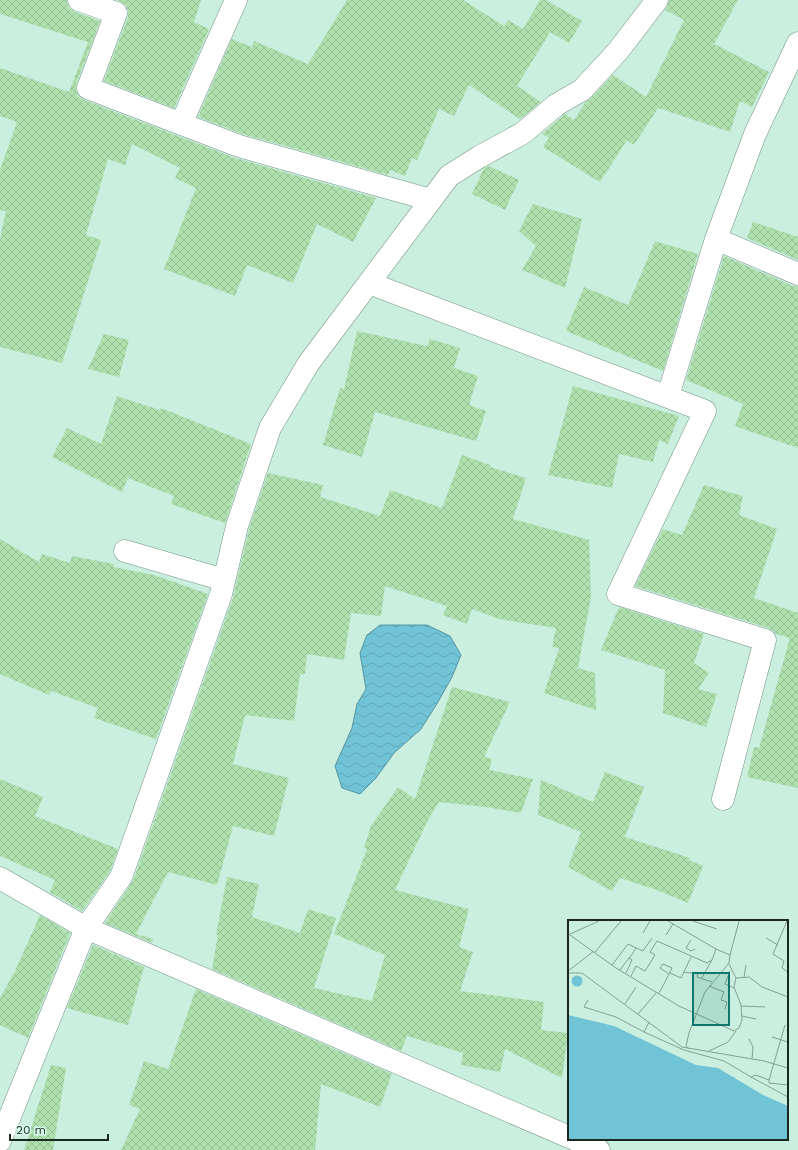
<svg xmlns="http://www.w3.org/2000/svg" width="798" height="1150" font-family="'Work Sans',sans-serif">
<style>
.water{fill:url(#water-waves);stroke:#5795a0}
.building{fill:url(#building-cross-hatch)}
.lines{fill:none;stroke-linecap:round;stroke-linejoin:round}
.minor-casing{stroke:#719384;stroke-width:23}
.minor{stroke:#fff;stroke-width:22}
.inset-road{fill:none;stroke:#849f93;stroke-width:1}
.view{fill:#0f766e;fill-opacity:0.15;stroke:#0f766e;stroke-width:2}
.inset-edge{fill:none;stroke:#1a2822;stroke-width:2}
</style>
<defs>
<pattern id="water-waves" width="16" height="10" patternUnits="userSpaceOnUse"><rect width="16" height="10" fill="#71c4d6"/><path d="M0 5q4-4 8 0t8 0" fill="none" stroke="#61a8b7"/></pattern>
<pattern id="building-cross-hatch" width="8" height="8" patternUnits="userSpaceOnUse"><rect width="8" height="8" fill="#afe0ae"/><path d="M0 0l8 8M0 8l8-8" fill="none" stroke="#96c095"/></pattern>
</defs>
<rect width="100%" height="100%" fill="#caefdf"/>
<!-- water -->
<path class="water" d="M380 625H427L450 636 461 655 452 677 438 702 421 729 394 753 376 778 360 794 342 788 335 766 352 728 357 704 366 689 360 653 367 635Z"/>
<!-- building -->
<path class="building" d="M0 0H67V3L69 8 75 12 100 21 76 84V90L78 96 84 100 235 158 376 198 353 242 317 224 293 283 247 265 235 296 164 269 196 188 175 178 180 168 132 144 125 165 108 159 86 235 101 240 62 363 0 347V239L6 211 0 210V170L17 122 0 116V68L69 92 88 42 0 14Z
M117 0H201L194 22 209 29 174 108 104 81 128 17V11L126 5Z
M347 0H463L504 26 508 20 523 29 540 0H546L582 21 569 43 550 32 517 86 541 102 520 119 469 85 454 116 439 109 417 160 412 158 405 176 390 170 388 175 243 134 198 117 232 39 252 47 254 41 308 64Z
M669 0H738L714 44 769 72 752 107 740 101 730 132 658 108 634 145 627 140 600 182 543 147 549 138 542 134 565 114 574 120 585 103 591 98 613 75 646 97 684 20 665 10 667 7Z
M489 166 519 180 505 210 472 194 484 168Z
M533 204 582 219 565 288 522 270 536 246 519 231Z
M753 222 798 237V260L747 238Z
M655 241 698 254 663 371 566 331 584 287 628 305Z
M724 256 793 286H798V448L735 426 743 404 686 380Z
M357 331 427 346 430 339 460 348 454 368 478 376 469 405 486 411 476 441 375 412 362 457 323 445 340 388 344 389Z
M104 334 129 340 119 377 88 369Z
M573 386 679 416 668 444 659 440 653 462 619 454 612 488 548 475Z
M117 396 160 410 161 408 251 444 225 523 171 504 174 496 128 478 122 492 52 457 67 428 101 444Z
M462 455 490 465V467L526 478 513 519 589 540 591 596 578 668 595 673 596 710 544 693 559 648 552 647 556 628 499 619 472 609 467 624 443 615 447 606 385 586 381 616 351 613 344 660 307 654 305 674H300L294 721 245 715 233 764 289 778 274 836 233 826 217 885 168 872 136 934 153 939 152 943 105 923 133 881 233 598 249 529 268 473 323 485 320 497 380 516 390 490 442 508Z
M704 485 743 496 739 515 777 529 754 598 798 613V788L747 777 754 747 759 748 790 638 776 634 774 631 769 628 635 586 663 529 682 535Z
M0 539 39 562 42 554 70 563 72 556 114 564 113 567 154 575 208 594 156 739 94 718 98 708 51 691 49 695 0 674Z
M619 607 704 634 694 663 709 673 698 689 717 694 706 727 663 713 665 670 601 650Z
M452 687 510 702 484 757 492 759 489 770 533 779 521 813 486 807 439 802 428 820 395 890 469 909 459 947 473 952 460 991 544 1002 541 1030 568 1033 562 1078 505 1049 500 1072 461 1065 463 1053 407 1036 401 1051 212 969 218 935H216L227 877 259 884 252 917 300 933 308 909 336 918 314 988 372 1001 385 955 334 934 367 849 364 848 371 826 398 787 415 799Z
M605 772 644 787 625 837 690 858 689 860 703 866 688 903 657 890 620 878 612 891 568 867 581 832 538 815 541 780 593 802Z
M0 779 43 797 35 816 118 849 110 871 82 911 50 892 55 880 0 856Z
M40 915 70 933 28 1038 0 1025V998L15 971Z
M93 945 144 967 128 1025 67 1008Z
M196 989 392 1074 380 1107 321 1084 315 1150H121L140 1109 129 1105 144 1061 168 1069Z
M51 1065 66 1068 53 1150H24Z"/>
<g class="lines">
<!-- minor casing -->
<g class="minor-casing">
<path id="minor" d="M79 0 116 13 88 88 239 146 431 200
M798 43 755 134 716 239 798 274
M181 124 236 0
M369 283 705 411 618 594 765 640 723 799
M668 396 716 239
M125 551 224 580
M0 878 86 928 569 1137
M574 1139 599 1150
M0 1141 86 928 121 877 221 594 237 526 270 428 308 364 449 176 479 157 523 133 556 105 582 90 618 51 657 0"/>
</g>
<!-- minor -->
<use href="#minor" class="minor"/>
</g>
<!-- overview -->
<g transform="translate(568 920)">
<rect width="220" height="220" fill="#caefdf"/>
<path d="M3.5 61a5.5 5.5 0 1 1 11 0a5.5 5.5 0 1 1-11 0ZM0 95 46 106 128 145 150 148 195 175 220 186V219H0Z" fill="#71c4d6"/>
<path class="inset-road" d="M100 1 148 29 162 35 161 43M125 1 149 9M219 1 205 34 216 41 214 48 220 52M75 13 82 1M0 15 31 1M2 15 48 48 111 86 166 111 171 108 174 100 173 85 166 67 168 58M98 15 105 4M198 18 210 25M123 20 118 28 123 31 127 29M27 32 53 1M162 35 171 1M61 39 68 28M161 44 168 58 181 57 194 67 220 77M44 45 60 24 75 31 84 18M52 50 61 38 64 40 58 53M0 51 26 31M162 51 157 64 166 68M116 52 130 54 129 57 144 62M0 53H14L114 127 196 141 220 148M102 53 113 58 123 37M63 56 68 46 77 51 87 35 82 32 89 21 139 43 144 40 148 29M176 57 178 45M133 59 144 40M141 66 156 72 153 80 159 82 157 89M91 73 97 62 104 48 95 44 92 48 101 54M20 80 16 87 48 97 76 112 81 102M57 84 68 67M173 86 197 87M70 94 89 72M174 96 188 99M76 112 116 130 156 141 183 157 188 155 201 160 217 105M204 117 220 122M181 119 185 127 184 139M121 129 118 126 121 113 137 72 161 43M141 131 160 122 168 111M183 157 220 177M201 160V163L220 165"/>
<path class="view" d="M125 53H161V105H125Z"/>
<rect width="220" height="220" class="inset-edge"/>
</g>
<!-- scale -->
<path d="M10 1134v6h98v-6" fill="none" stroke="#1a2822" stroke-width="2"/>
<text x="16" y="1134" font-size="12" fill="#1a2822" stroke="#d7fcec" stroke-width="3" paint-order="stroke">20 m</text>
</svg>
